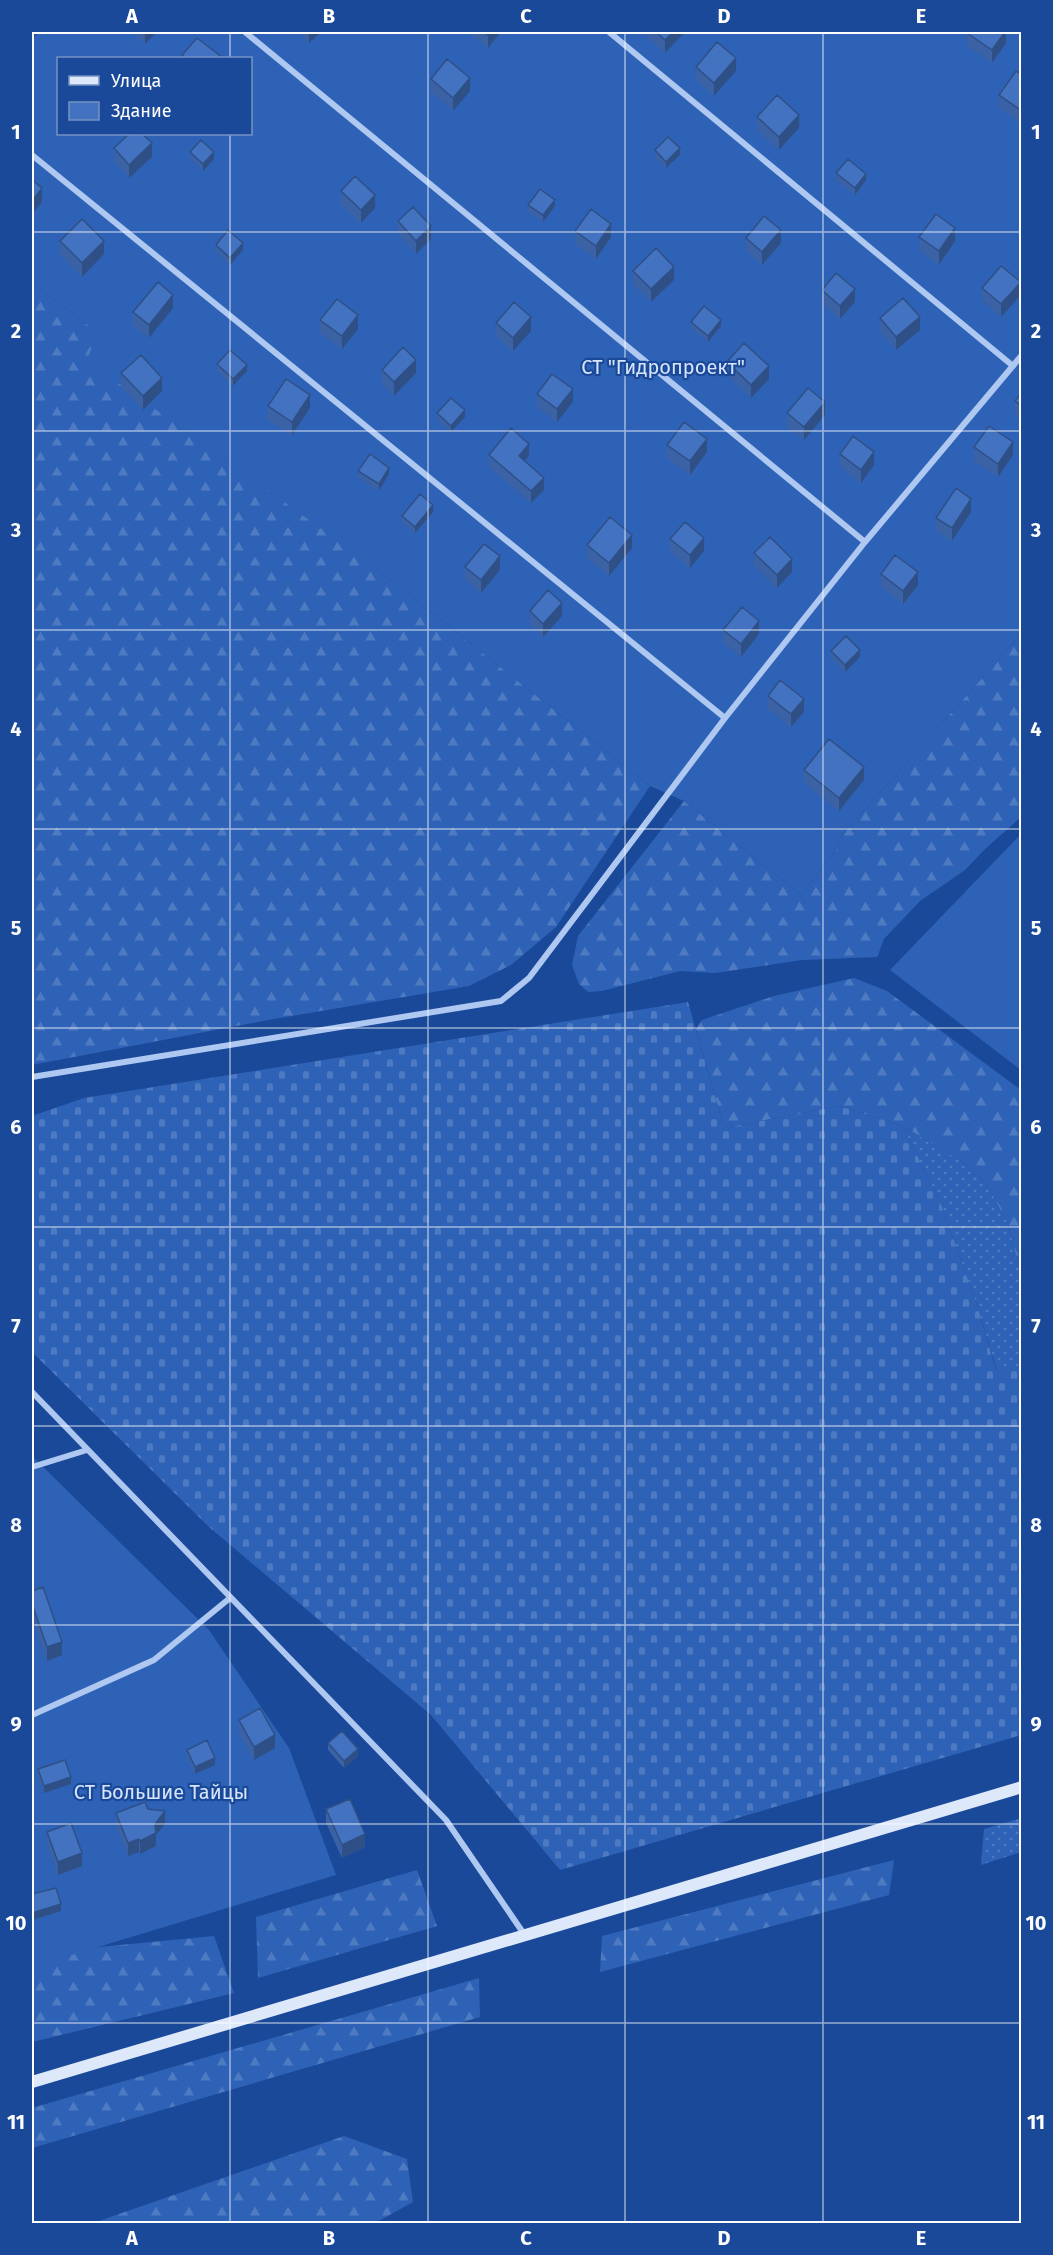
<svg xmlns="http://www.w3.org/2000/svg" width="1053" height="2255" font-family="'Fira Sans',sans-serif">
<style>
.grass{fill:url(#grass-dots)}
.forest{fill:url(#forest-firs)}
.cemetery{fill:url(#cemetery-stones)}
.garden{fill:#2e62b6;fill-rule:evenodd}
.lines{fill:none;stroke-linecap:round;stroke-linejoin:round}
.minor{stroke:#afc8f1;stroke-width:6}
.secondary{stroke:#dde8fb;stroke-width:12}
.wall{fill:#3a62a5}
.shaded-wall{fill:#2f5086}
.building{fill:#4372c0;stroke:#2f5086;stroke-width:1.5}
.grid{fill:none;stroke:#fff;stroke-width:1.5;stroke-opacity:0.55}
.labels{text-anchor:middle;stroke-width:4.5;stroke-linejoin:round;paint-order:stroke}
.park-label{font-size:20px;fill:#d7e5fb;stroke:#1a4999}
.neatline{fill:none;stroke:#fff;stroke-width:2}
.grid-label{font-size:20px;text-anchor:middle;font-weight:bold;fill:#fff}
</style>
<defs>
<pattern id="grass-dots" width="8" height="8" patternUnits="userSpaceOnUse" patternTransform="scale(1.5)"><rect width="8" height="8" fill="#2e62b6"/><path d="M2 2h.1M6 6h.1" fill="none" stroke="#4d7ac1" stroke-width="1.8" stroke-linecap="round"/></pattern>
<pattern id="forest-firs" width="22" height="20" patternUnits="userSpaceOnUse" patternTransform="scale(1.5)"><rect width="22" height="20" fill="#2e62b6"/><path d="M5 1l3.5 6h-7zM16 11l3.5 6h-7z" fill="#4d7ac1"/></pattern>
<pattern id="cemetery-stones" width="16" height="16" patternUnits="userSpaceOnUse" patternTransform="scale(1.5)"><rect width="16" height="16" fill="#2e62b6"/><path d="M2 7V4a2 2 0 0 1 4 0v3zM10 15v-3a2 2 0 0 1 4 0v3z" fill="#4d7ac1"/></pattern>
</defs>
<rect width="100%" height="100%" fill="#1a4999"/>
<!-- grass -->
<path class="grass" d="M903 1126 963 1162 988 1186 1008 1224 1021 1275V1367L997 1371 978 1308 942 1207Z
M1021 1818V1852L981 1865 984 1829Z"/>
<!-- forest -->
<path class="forest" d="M32 284 98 332 377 569 650 786 556 927 511 965 469 986 268 1020 32 1065Z
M1021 634V817L985 849 965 870 920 901 884 939 877 957 802 960 715 973 680 971 602 991 588 992 579 984 572 965 578 936 684 801 801 895 836 850 839 839Z
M854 978 887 991 1021 1090V1275L1008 1224 988 1186 963 1162 903 1126 839 1106 724 1128 696 1029 702 1020 774 996Z
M894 1860 889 1895 600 1972 602 1936Z
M417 1870 437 1926 258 1978 256 1917Z
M214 1936 234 1993 32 2042V1956L99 1947Z
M479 1978 480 2017 32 2148V2108Z
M344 2136 407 2159 413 2202 375 2223H93Z"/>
<!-- cemetery -->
<path class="cemetery" d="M688 1002 724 1128 839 1106 903 1126 942 1207 978 1308 996 1370 1021 1367V1735L560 1870 431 1715 208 1526 32 1352V1116L84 1098Z"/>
<!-- garden -->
<path class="garden" d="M32 32H1021V634L839 839 836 850 801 895 684 801 650 786 377 569 87 360 98 332 32 284ZM58 58H250V134H58Z
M1021 834V1070L890 970Z
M32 1456 209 1630 289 1748 336 1875 32 1967Z"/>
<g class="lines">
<!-- minor -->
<path class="minor" d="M245 32 865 542
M609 32 1013 366
M32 155 725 718
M32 1077 501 1001 529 978 725 718 865 542 1022 355
M32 1392 446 1820 524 1934
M32 1467 87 1450
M32 1715 154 1660 230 1598"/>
<!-- secondary -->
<path class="secondary" d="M32 2082 1022 1787"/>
</g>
<!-- wall -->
<path class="wall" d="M131 32H157L145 44Z
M299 32H321L309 43Z
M469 32H501L488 48 469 33Z
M643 32H685L665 53 643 33Z
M1006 32V43L992 63 967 46V33Z
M696 67 736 71 714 96 696 80Z
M1022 75V124L999 108V95Z
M431 79 470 91 453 111 431 92Z
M757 117 799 128 779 150 757 131Z
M114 148 152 157 129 178 114 161Z
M655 150 680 155 666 168 655 157Z
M190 152 214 159 203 171 190 158Z
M836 173 866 180 855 195 836 180Z
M341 191 375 208 361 223 341 204Z
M528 205 555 206 543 222 528 211Z
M398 221 431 239 416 254 398 234Z
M575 231 611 237 596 259 575 244Z
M919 237 955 241 939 265 919 250Z
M746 238 781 243 762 265 746 251Z
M60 241 104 254 82 277 60 255Z
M216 245 243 250 230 265 216 252Z
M633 271 674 280 651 302 633 284Z
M982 288 1021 295 1001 317 982 301Z
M822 290 855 302 840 319 822 303Z
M173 308 149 338 133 325V312Z
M880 318 920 330 896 350 880 332Z
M320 320 358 329 342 349 320 333Z
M691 322 721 326 708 342 691 328Z
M496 323 531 331 513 351 496 336Z
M727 362 769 379 751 398 727 375Z
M217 364 247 371 233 386 217 370Z
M382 370 416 373 394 396 382 383Z
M121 373 162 391 143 410 121 387Z
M1022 392V419L1015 415V401Z
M537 394 573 402 557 422 537 407Z
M268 406 310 408 292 435 268 420Z
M437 413 465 417 451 432 437 420Z
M787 413 825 415 804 440 787 427Z
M667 445 707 452 690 475 667 458Z
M974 447 1013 455 998 477 974 461Z
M840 454 874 465 861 483 840 467Z
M489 455H529L525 461 544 490 531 503 489 467Z
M358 471 389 474 379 491 358 478Z
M433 512 415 533 402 522V516Z
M971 512 952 541 936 531V518Z
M670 539 704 551 690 568 670 552Z
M587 545 632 548 609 576 587 558Z
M754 553 792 572 777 588 754 566Z
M465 567 500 570 481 593 465 580Z
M881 574 918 585 903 604 881 587Z
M530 611 562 616 543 637 530 624Z
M723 630 759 634 741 657 723 643Z
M831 651 860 657 845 672 831 658Z
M768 696 804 712 791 727 768 709Z
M804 770 864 780 839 811 804 783Z
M32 1591 62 1655 47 1661 32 1617Z
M239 1720 275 1748 254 1760 239 1733Z
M328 1743 358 1756 344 1768 328 1750Z
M187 1750 215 1765 195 1774 187 1756Z
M38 1769 71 1784 44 1793 38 1776Z
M148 1809 165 1824 156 1835V1846L140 1854 139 1852 128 1856 116 1826V1813Z
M326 1809 365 1847 342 1858 326 1823Z
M47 1832 82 1866 58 1875 47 1845Z"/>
<!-- shaded-wall -->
<path class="shaded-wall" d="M32 32H39L32 39Z
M145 32H157L145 44Z
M309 32H321L309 43Z
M491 32H501L488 48V35Z
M673 32H685L665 53V40Z
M1005 32H1006V43L992 63V50Z
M736 58V71L714 96V83Z
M470 78V91L453 111V98Z
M799 115V128L779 150V137Z
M152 143V157L129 178V165Z
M680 148V155L666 168V162Z
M214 152V159L203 171V164Z
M866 174V180L855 195V188Z
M42 188V202L32 214V201Z
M375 195V208L361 223V210Z
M555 200V206L543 222V215Z
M611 224V237L596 259V246Z
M431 226V239L416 254V241Z
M955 228V241L939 265V251Z
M781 230V243L762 265V252Z
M104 241V254L82 277V263Z
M243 243V250L230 265V258Z
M674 267V280L651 302V289Z
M1021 282V295L1001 317V304Z
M855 289V302L840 319V306Z
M173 295V308L149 338V325Z
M358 315V329L342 349V336Z
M531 317V331L513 351V338Z
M920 317V330L896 350V337Z
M721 320V326L708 342V336Z
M416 360V373L394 396V382Z
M247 365V371L233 386V379Z
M769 366V379L751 398V385Z
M162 378V391L143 410V396Z
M573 389V402L557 422V409Z
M310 395V408L292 435V422Z
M825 402V415L804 440V427Z
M465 410V417L451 432V426Z
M707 439V452L690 475V461Z
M1013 442V455L998 477V464Z
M529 444V455L519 468V456Z
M874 452V465L861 483V470Z
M389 468V474L379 491V484Z
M544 478V490L531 503V491Z
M971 499V512L952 541V528Z
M433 505V512L415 533V527Z
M632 535V548L609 576V563Z
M704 538V551L690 568V555Z
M500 556V570L481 593V580Z
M792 559V572L777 588V575Z
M918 572V585L903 604V591Z
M562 603V616L543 637V624Z
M759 621V634L741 657V644Z
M860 650V657L845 672V665Z
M804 699V712L791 727V714Z
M864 767V780L839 811V798Z
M62 1642V1655L47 1661V1647Z
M275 1735V1748L254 1760V1747Z
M358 1749V1756L344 1768V1761Z
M215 1758V1765L195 1774V1767Z
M71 1777V1784L44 1793V1786Z
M165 1811V1824L156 1835V1846L140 1854V1841Z
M365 1834V1847L342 1858V1845Z
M139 1839V1852L128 1856V1843Z
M82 1853V1866L58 1875V1862Z
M61 1904V1911L32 1920V1913Z"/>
<!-- building -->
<path class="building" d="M484 32H491L488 35Z
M656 32H673L665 40Z
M968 32H1005L992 50 967 33Z
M197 38 223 58H186L182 55Z
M717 42 736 58 714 83 696 67Z
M447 59 470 78 453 98 431 79Z
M1016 71 1022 75V111L999 95Z
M777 95 799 115 779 137 757 117Z
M129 134H142L152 143 129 165 114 148Z
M668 137 680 148 666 162 655 150Z
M201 140 214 152 203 164 190 152Z
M848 159 866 174 855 188 836 173Z
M355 176 375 195 361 210 341 191Z
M32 180 42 188 32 201Z
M540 189 555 200 543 215 528 205Z
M413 207 431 226 416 241 398 221Z
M591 209 611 224 596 246 575 231Z
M936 214 955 228 939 251 919 237Z
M764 216 781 230 762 252 746 238Z
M82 219 104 241 82 263 60 241Z
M228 230 243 243 230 258 216 245Z
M656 248 674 267 651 289 633 271Z
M1001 266 1021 282 1001 304 982 288Z
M836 273 855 289 840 306 822 290Z
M158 282 173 295 149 325 133 312Z
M903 298 920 317 896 337 880 318Z
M337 299 358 315 342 336 320 320Z
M514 302 531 317 513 338 496 323Z
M704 306 721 320 708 336 691 322Z
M744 343 769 366 751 385 727 362Z
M403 347 416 360 394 382 382 370Z
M230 350 247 365 233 379 217 364Z
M141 355 162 378 143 396 121 373Z
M552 374 573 389 557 409 537 394Z
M286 379 310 395 292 422 268 406Z
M808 388 825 402 804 427 787 413Z
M1022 392V406L1015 401Z
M451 398 465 410 451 426 437 413Z
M684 422 707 439 690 461 667 445Z
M989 426 1013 442 998 464 974 447Z
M511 428 529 444 519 456 544 478 531 491 489 455Z
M853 436 874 452 861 470 840 454Z
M370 454 389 468 379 484 358 471Z
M956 488 971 499 952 528 936 518Z
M420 494 433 505 415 527 402 516Z
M610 517 632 535 609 563 587 545Z
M685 522 704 538 690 555 670 539Z
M770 537 792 559 777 575 754 553Z
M484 544 500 556 481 580 465 567Z
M895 555 918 572 903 591 881 574Z
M548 590 562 603 543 624 530 611Z
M742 607 759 621 741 644 723 630Z
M846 636 860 650 845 665 831 651Z
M780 680 804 699 791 714 768 696Z
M829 739 864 767 839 798 804 770Z
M43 1587 62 1642 47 1647 32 1604V1591Z
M260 1708 275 1735 254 1747 239 1720Z
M342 1731 358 1749 344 1761 328 1743Z
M207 1740 215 1758 195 1767 187 1750Z
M65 1760 71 1777 44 1786 38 1769Z
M350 1799 365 1834 342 1845 326 1809Z
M145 1802 148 1809 165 1811 155 1824 156 1833 140 1841 139 1839 128 1843 116 1813Z
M71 1823 82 1853 58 1862 47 1832Z
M56 1888 61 1904 32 1913V1894Z"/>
<!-- grid -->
<path class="grid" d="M230 32V58M428 32V2224M625 32V2224M823 32V2224M230 134V2224M32 232H1022M32 431H1022M32 630H1022M32 829H1022M32 1028H1022M32 1227H1022M32 1426H1022M32 1625H1022M32 1824H1022M32 2023H1022"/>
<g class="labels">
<!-- park labels -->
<g class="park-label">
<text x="663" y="374">СТ "Гидропроект"</text>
<text x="161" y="1799">СТ Большие Тайцы</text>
</g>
</g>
<!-- border -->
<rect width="1053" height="2255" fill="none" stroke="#1a4999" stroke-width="66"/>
<!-- legend -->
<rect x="57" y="57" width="195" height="78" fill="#1a4999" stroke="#7692c2" stroke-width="1.5"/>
<rect x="69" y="76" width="30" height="9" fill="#dde8fb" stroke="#7692c2" stroke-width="1.5"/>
<text x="111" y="87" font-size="18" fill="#ffffff">Улица</text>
<rect x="69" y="102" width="30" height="18" fill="#4372c0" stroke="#7692c2" stroke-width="1.5"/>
<text x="111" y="117" font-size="18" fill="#ffffff">Здание</text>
<rect x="33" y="33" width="987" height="2189" class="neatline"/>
<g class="grid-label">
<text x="132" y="23">A</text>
<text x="329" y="23">B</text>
<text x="526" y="23">C</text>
<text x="724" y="23">D</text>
<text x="921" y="23">E</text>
<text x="16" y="139">1</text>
<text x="1036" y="139">1</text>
<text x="16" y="338">2</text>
<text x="1036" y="338">2</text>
<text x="16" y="537">3</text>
<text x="1036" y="537">3</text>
<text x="16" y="736">4</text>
<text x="1036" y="736">4</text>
<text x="16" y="935">5</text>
<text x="1036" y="935">5</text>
<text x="16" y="1134">6</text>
<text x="1036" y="1134">6</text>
<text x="16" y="1333">7</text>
<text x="1036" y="1333">7</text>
<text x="16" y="1532">8</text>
<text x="1036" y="1532">8</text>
<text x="16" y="1731">9</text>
<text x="1036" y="1731">9</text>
<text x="16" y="1930">10</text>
<text x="1036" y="1930">10</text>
<text x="16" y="2129">11</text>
<text x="1036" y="2129">11</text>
<text x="132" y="2245">A</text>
<text x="329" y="2245">B</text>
<text x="526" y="2245">C</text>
<text x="724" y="2245">D</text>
<text x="921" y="2245">E</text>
</g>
</svg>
